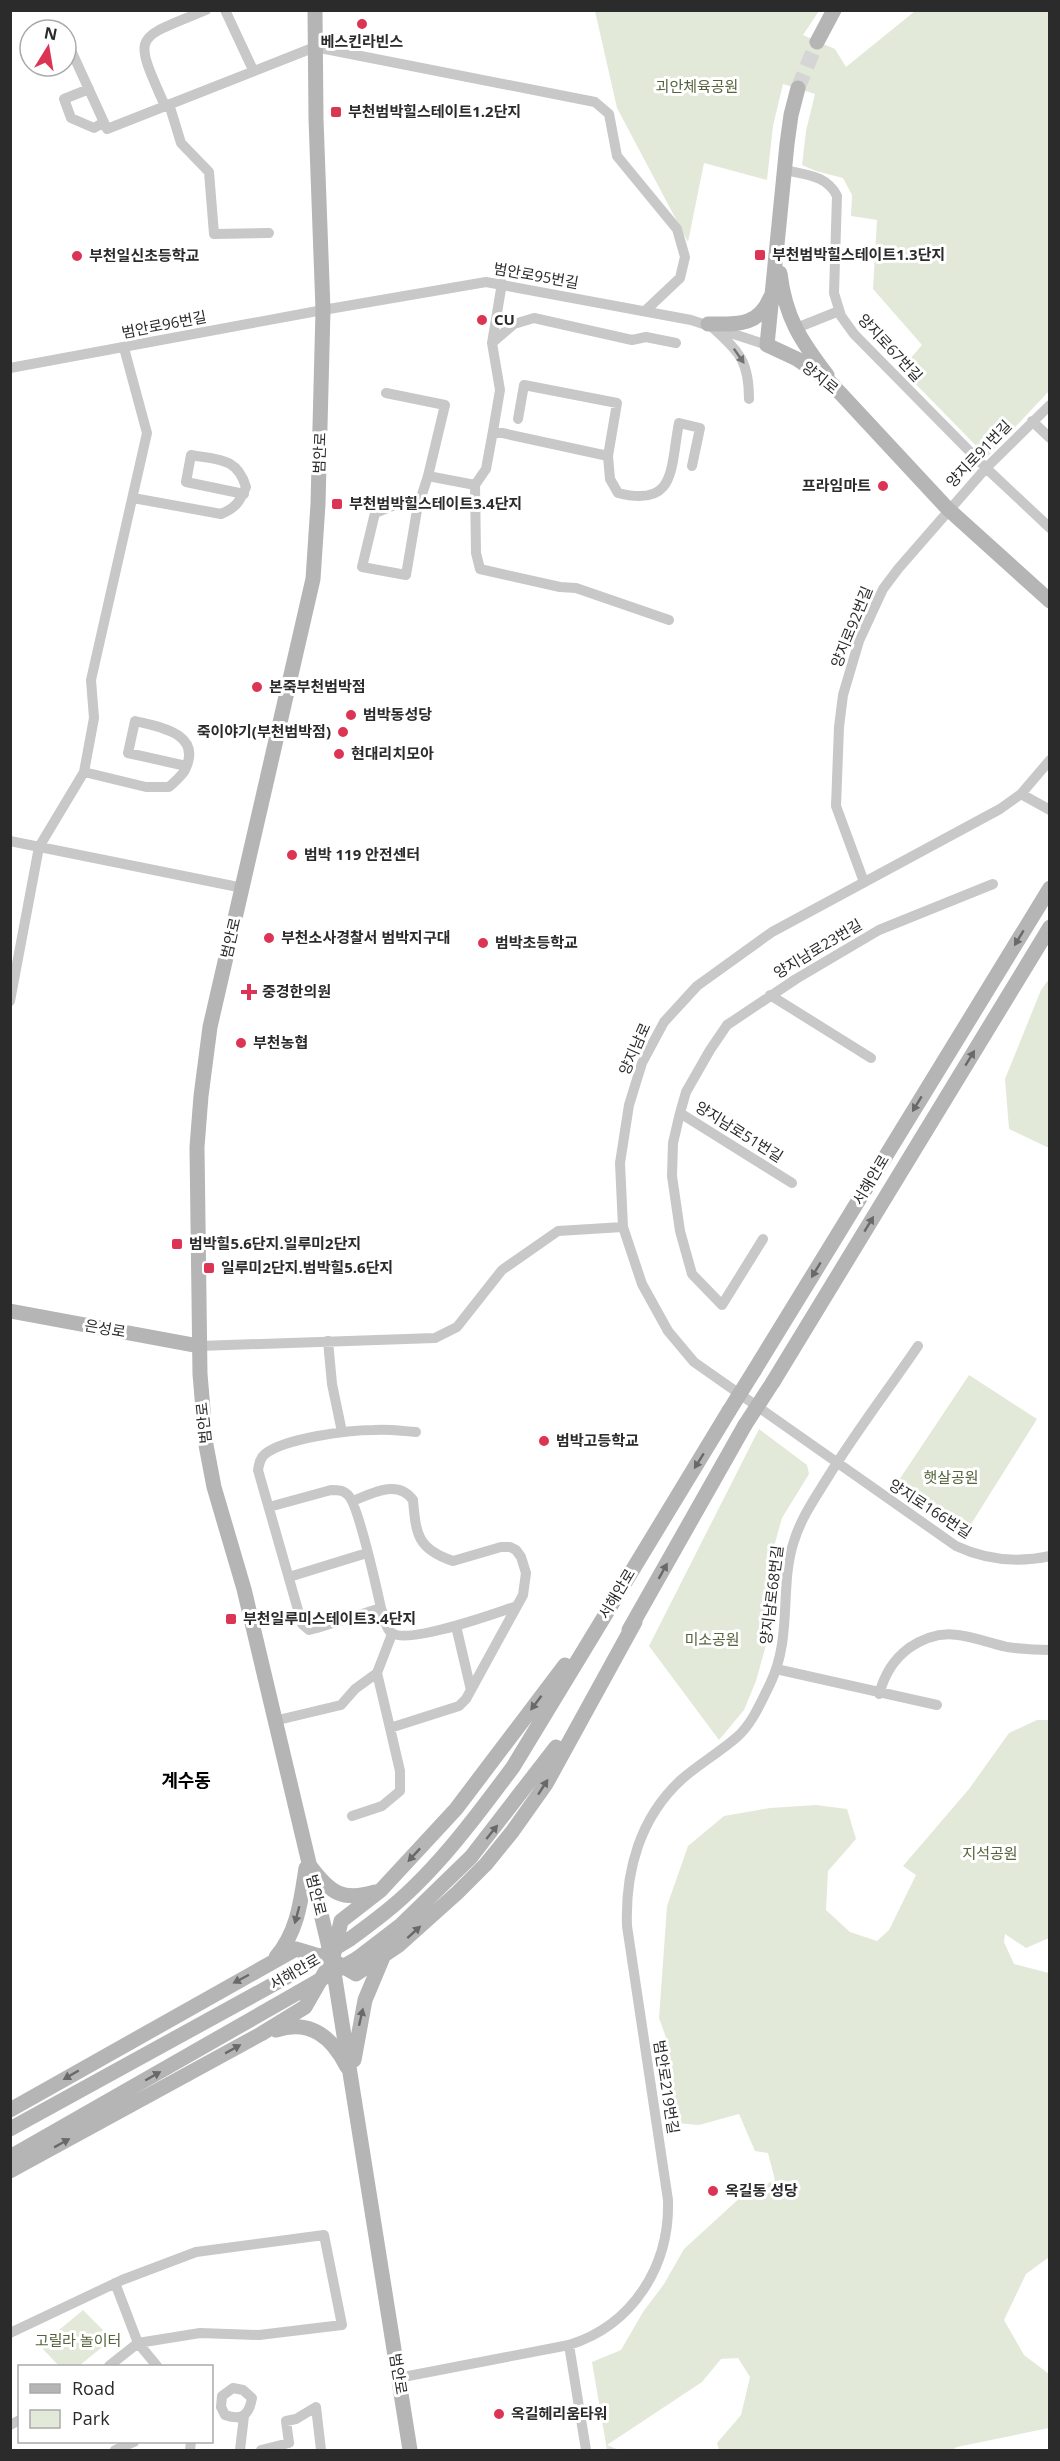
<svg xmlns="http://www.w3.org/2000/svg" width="1060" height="2461" font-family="'Open Sans','Noto Sans KR',sans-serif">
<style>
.green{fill:#e3e9d9}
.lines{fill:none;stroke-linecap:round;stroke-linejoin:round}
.secondary-tunnel{stroke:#d5d5d5;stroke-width:15;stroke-dasharray:15 8;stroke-linecap:butt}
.street{stroke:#c8c8c8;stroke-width:10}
.secondary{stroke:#b5b5b5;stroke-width:15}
.secondary-bridge{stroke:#b5b5b5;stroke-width:15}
.oneway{fill:#727272}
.oneway2{fill:#696969}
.poi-dot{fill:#dc3454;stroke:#fff;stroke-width:2}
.labels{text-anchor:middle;stroke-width:6;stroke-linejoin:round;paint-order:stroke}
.poi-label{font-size:15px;font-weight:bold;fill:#2b2b2b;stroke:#fff;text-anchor:start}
.park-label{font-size:15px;fill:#53643c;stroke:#fff}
.street-label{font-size:15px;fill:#2b2b2b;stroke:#fff}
.quarter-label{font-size:18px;font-weight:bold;fill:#000;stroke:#fff}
</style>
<rect width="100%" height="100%" fill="#fff"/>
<!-- green -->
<path class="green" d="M595 11H819L803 35 835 49 846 67 915 11H1049V391L987 457 901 369 922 345 873 289 877 220 851 216 852 195 843 178 816 171 802 165 806 131 815 94 783 84 773 126 767 180 704 163 688 242 617 108Z
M1049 979V1148L1009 1129 1005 1079 1041 990Z
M969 1375 1037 1419 963 1537 893 1489Z
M759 1429 807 1465 809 1474 782 1518 773 1550 771 1607 766 1645 756 1681 744 1710 719 1740 649 1646Z
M1037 1720H1049V1938L1026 1948 1005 1934 1004 1942 1014 1964 1049 1973V2257L1026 2274 1004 2320 1024 2355 1049 2374V2428L957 2447 952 2450H719L717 2443 741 2415 750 2377 738 2358 721 2359 702 2382 607 2445 619 2450H607L592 2362 621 2350 643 2312 664 2284 684 2249 743 2195 775 2180 768 2153 755 2151 739 2114 699 2125 676 2123 668 2068V2043L659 2018 667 1906 688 1846 724 1816 770 1808 816 1805 847 1809 856 1839 828 1871 826 1910 850 1932 877 1941 889 1930 916 1875 903 1866 969 1789 1009 1733Z
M83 2310 112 2339 79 2366H59L40 2346Z"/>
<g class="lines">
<!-- secondary-tunnel -->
<path class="secondary-tunnel" d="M798 88 817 42"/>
<!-- street -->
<path class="street" d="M225 10 253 70
M70 48 107 129 315 47 595 102 609 114 617 156 677 229 685 257 680 278 645 311
M89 89 64 99 71 118 94 128 104 122
M169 104 181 143 209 172 214 234 269 233
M165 106C132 32 134 40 206 10
M785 170C806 175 827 175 837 196L834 293 841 316 854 334 986 468 1050 528
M502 283 492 343 500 390 493 431 608 456 617 403 524 385 518 419
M713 328C740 352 749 362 749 399
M794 329 839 311
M492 343 514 324 534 318 632 340 646 337 676 343
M10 368 323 310 486 282 691 320 767 345
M386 393 445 405 428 476 475 485
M1032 421 1050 438
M493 431 486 469 475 485 476 553 480 569 560 587 576 588 669 620
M608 456 610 479 618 493C677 508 670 468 679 423L700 428 692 466
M133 498 221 514C236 508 240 501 246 487 237 457 218 460 191 455L186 482 244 494
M402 502 375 513 362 567 406 575 417 510 428 476
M1050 760 1021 794 1000 809 772 932 697 986 664 1022 642 1063 629 1105 620 1163 623 1227 642 1284 668 1331 694 1362 956 1546C986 1560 1018 1563 1050 1556
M84 772 146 787H169C174 782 182 776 185 770 203 733 159 727 135 721L128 753 186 766
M1021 794 1050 810
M10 841 243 888
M864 882 836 806 839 727 843 695 859 641 883 589 898 569 986 468 1050 405
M770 995 871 1058
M10 1001 39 847 84 772 94 718 91 680 147 433 124 348
M680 1113 792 1183
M763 1239 722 1305 692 1274 680 1231 672 1176 673 1143 680 1113 686 1092 710 1050 727 1025 796 979 879 930 993 884
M328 1341 332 1384 342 1432
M199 1346 435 1338 457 1327 502 1270 558 1231 623 1227
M416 1432C402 1431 388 1429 374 1430 349 1430 285 1438 265 1454 260 1458 259 1464 258 1470L302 1624 309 1630 317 1628 381 1608C384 1615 385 1629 392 1633 409 1645 495 1613 517 1606
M269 1507 331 1490C338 1490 343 1490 348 1495 358 1504 377 1590 381 1608
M289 1577 367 1553
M456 1626 471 1690
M776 1669 937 1705
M377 1673 390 1728
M879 1694C885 1674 893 1660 909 1648 946 1623 968 1638 1007 1647 1021 1649 1036 1650 1050 1650
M274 1721 341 1705 355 1689 377 1673 392 1634
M352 1816 382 1806 400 1791V1771L390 1728 459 1706 466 1699 523 1595 526 1573 521 1557 516 1550 510 1547H501L453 1561C417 1549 416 1534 413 1500 398 1479 372 1493 353 1501
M115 2283 138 2343 157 2366
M10 2333 122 2280 196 2252 324 2235 342 2325 259 2335 200 2333 138 2343 109 2366
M569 2345 586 2450
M398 2378 569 2345C633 2325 670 2266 668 2200L627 1926C625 1871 640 1817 682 1779 699 1764 720 1752 737 1737 752 1724 761 1702 770 1684 793 1637 779 1586 794 1541 801 1518 815 1498 828 1477 856 1432 888 1390 918 1346
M233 2388 243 2390 252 2398C249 2415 242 2421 225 2415L221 2407 222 2396Z
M10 2425 20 2420
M115 2450 134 2442
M190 2450 191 2442
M240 2450 244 2416
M261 2450 289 2443 286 2421 296 2419 316 2407 321 2450"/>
<!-- secondary -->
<path class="secondary" d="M315 10 316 119 323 310 318 504 313 579 210 1027 201 1096 197 1147 200 1374 206 1445 214 1487 244 1589 332 1960 410 2450
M817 42 834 10
M798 88 791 115 787 144 767 345 797 359 828 380 948 509 1050 601
M780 273C785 317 801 341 827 375
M708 324C736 324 758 327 770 298
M10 1311 199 1346
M754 1371 1050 888
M773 1382 1050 927
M629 1630 745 1425
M310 1866C330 1893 343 1902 375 1892
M350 1939C365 1928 380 1917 394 1905 439 1867 478 1814 513 1767L729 1411
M276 1957C298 1931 301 1900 306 1868
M333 1957 341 1921 381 1890 456 1809 565 1665
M358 1958 401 1925 471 1857 556 1747
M276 2030C310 2019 332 2037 347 2067
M354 2060 365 2000 383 1957
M10 2110 296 1949 329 1959
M10 2129 294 1973
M10 2157 299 1992
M10 2171 261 2034 305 2007 332 1960 356 1974 399 1945 457 1893 486 1864 512 1832 546 1784 635 1622"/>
<!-- secondary-bridge -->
<path class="secondary-bridge" d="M729 1411 754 1371
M745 1425 773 1382
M294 1973 350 1939
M299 1992 358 1958"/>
</g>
<!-- one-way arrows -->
<defs><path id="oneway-solid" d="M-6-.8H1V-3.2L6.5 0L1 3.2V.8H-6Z" transform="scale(1.5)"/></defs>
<use class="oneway" href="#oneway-solid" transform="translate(739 356) rotate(55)"/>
<g class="oneway2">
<use href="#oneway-solid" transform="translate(1019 938) rotate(121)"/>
<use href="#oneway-solid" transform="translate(970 1058) rotate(-59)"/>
<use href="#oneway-solid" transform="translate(917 1104) rotate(121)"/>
<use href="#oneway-solid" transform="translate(869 1224) rotate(-59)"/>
<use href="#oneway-solid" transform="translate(816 1270) rotate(121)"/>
<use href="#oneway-solid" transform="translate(699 1461) rotate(122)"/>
<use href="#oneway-solid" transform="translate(663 1571) rotate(-61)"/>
<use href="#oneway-solid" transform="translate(536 1703) rotate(127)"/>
<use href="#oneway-solid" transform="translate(543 1787) rotate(-57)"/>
<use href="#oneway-solid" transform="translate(492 1832) rotate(-51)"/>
<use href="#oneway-solid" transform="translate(414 1855) rotate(133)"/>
<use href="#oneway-solid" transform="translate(297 1915) rotate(105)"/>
<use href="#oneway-solid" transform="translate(414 1932) rotate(-42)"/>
<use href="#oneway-solid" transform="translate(241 1979) rotate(152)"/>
<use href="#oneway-solid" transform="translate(361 2017) rotate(-77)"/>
<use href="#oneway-solid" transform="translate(233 2049) rotate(-29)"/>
<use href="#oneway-solid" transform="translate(71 2075) rotate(150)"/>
<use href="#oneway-solid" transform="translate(153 2076) rotate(-30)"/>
<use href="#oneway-solid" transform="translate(62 2143) rotate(-29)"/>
</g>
<!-- markers -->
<g class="poi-dot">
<circle cx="362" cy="24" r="6"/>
<rect x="330" y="106" width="12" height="12" rx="3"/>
<rect x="754" y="249" width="12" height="12" rx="3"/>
<circle cx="77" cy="256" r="6"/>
<circle cx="482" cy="320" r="6"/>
<circle cx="883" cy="486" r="6"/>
<rect x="331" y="498" width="12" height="12" rx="3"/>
<circle cx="257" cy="687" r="6"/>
<circle cx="351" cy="715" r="6"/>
<circle cx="343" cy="732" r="6"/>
<circle cx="339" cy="754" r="6"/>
<circle cx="292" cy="855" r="6"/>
<circle cx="269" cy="938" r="6"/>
<circle cx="483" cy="943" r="6"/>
<path d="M246 983h6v6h6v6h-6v6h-6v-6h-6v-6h6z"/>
<circle cx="241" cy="1043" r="6"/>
<rect x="171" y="1238" width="12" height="12" rx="3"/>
<rect x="203" y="1262" width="12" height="12" rx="3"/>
<circle cx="544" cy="1441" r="6"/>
<rect x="225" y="1613" width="12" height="12" rx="3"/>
<circle cx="713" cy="2191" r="6"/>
<circle cx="499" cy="2414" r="6"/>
</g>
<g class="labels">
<!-- poi labels -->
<g class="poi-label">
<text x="362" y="47" text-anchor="middle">베스킨라빈스</text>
<text x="348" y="117">부천범박힐스테이트1.2단지</text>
<text x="772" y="260">부천범박힐스테이트1.3단지</text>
<text x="89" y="261">부천일신초등학교</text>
<text x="494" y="325">CU</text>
<text x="871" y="491" text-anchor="end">프라임마트</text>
<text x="349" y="509">부천범박힐스테이트3.4단지</text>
<text x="269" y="692">본죽부천범박점</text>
<text x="363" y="720">범박동성당</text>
<text x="331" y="737" text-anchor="end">죽이야기(부천범박점)</text>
<text x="351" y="759">현대리치모아</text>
<text x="304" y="860">범박 119 안전센터</text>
<text x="281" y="943">부천소사경찰서 범박지구대</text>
<text x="495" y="948">범박초등학교</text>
<text x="262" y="997">중경한의원</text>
<text x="253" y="1048">부천농협</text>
<text x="189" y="1249">범박힐5.6단지.일루미2단지</text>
<text x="221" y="1273">일루미2단지.범박힐5.6단지</text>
<text x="556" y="1446">범박고등학교</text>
<text x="243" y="1624">부천일루미스테이트3.4단지</text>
<text x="725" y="2196">옥길동 성당</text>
<text x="511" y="2419">옥길헤리움타워</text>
</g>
<!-- park labels -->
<g class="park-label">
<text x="697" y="92">괴안체육공원</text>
<text x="951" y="1483">햇살공원</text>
<text x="712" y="1645">미소공원</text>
<text x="990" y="1859">지석공원</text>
<text x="78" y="2346">고릴라 놀이터</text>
</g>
<!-- street labels -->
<g class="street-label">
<text transform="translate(536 276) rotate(10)" y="5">범안로95번길</text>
<text transform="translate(164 325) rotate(-11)" y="5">범안로96번길</text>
<text transform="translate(890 348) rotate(47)" y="5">양지로67번길</text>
<text transform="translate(820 378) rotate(39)" y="5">양지로</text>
<text transform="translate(320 453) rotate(-88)" y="5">범안로</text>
<text transform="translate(979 454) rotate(-46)" y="5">양지로91번길</text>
<text transform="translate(852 627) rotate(-68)" y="5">양지로92번길</text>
<text transform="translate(231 938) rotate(-77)" y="5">범안로</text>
<text transform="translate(818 949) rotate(-31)" y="5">양지남로23번길</text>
<text transform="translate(635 1049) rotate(-66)" y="5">양지남로</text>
<text transform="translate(739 1132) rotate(32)" y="5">양지남로51번길</text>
<text transform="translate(871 1180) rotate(-59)" y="5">서해안로</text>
<text transform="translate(105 1329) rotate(10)" y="5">은성로</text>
<text transform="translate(204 1423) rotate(-96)" y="5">범안로</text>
<text transform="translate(930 1509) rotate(33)" y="5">양지로166번길</text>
<text transform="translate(617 1594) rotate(-59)" y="5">서해안로</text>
<text transform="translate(772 1595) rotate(-83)" y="5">양지남로68번길</text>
<text transform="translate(316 1895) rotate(76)" y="5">범안로</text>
<text transform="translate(295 1972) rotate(-30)" y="5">서해안로</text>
<text transform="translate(666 2087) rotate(81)" y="5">범안로219번길</text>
<text transform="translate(398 2374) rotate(81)" y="5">범안로</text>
</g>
<!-- quarter labels -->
<g class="quarter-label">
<text x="186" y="1787">계수동</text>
</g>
</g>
<!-- border -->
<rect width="1060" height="2461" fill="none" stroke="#2b2b2b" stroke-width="24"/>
<!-- legend -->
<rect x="18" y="2365" width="195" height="78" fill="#ffffff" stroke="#aaaaaa" stroke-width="1.5"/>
<rect x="30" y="2384" width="30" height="9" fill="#b5b5b5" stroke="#aaaaaa" stroke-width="1.5"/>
<text x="72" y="2395" font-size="18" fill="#2b2b2b">Road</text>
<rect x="30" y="2410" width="30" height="18" fill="#e3e9d9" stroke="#aaaaaa" stroke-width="1.5"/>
<text x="72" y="2425" font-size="18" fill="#2b2b2b">Park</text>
<!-- north arrow -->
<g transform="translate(48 48) rotate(11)"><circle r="28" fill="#ffffff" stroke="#aaaaaa" stroke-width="1.5"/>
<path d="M0-4.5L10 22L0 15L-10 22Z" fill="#dc3454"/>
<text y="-9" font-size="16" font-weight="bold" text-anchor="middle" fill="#2b2b2b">N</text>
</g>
</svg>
